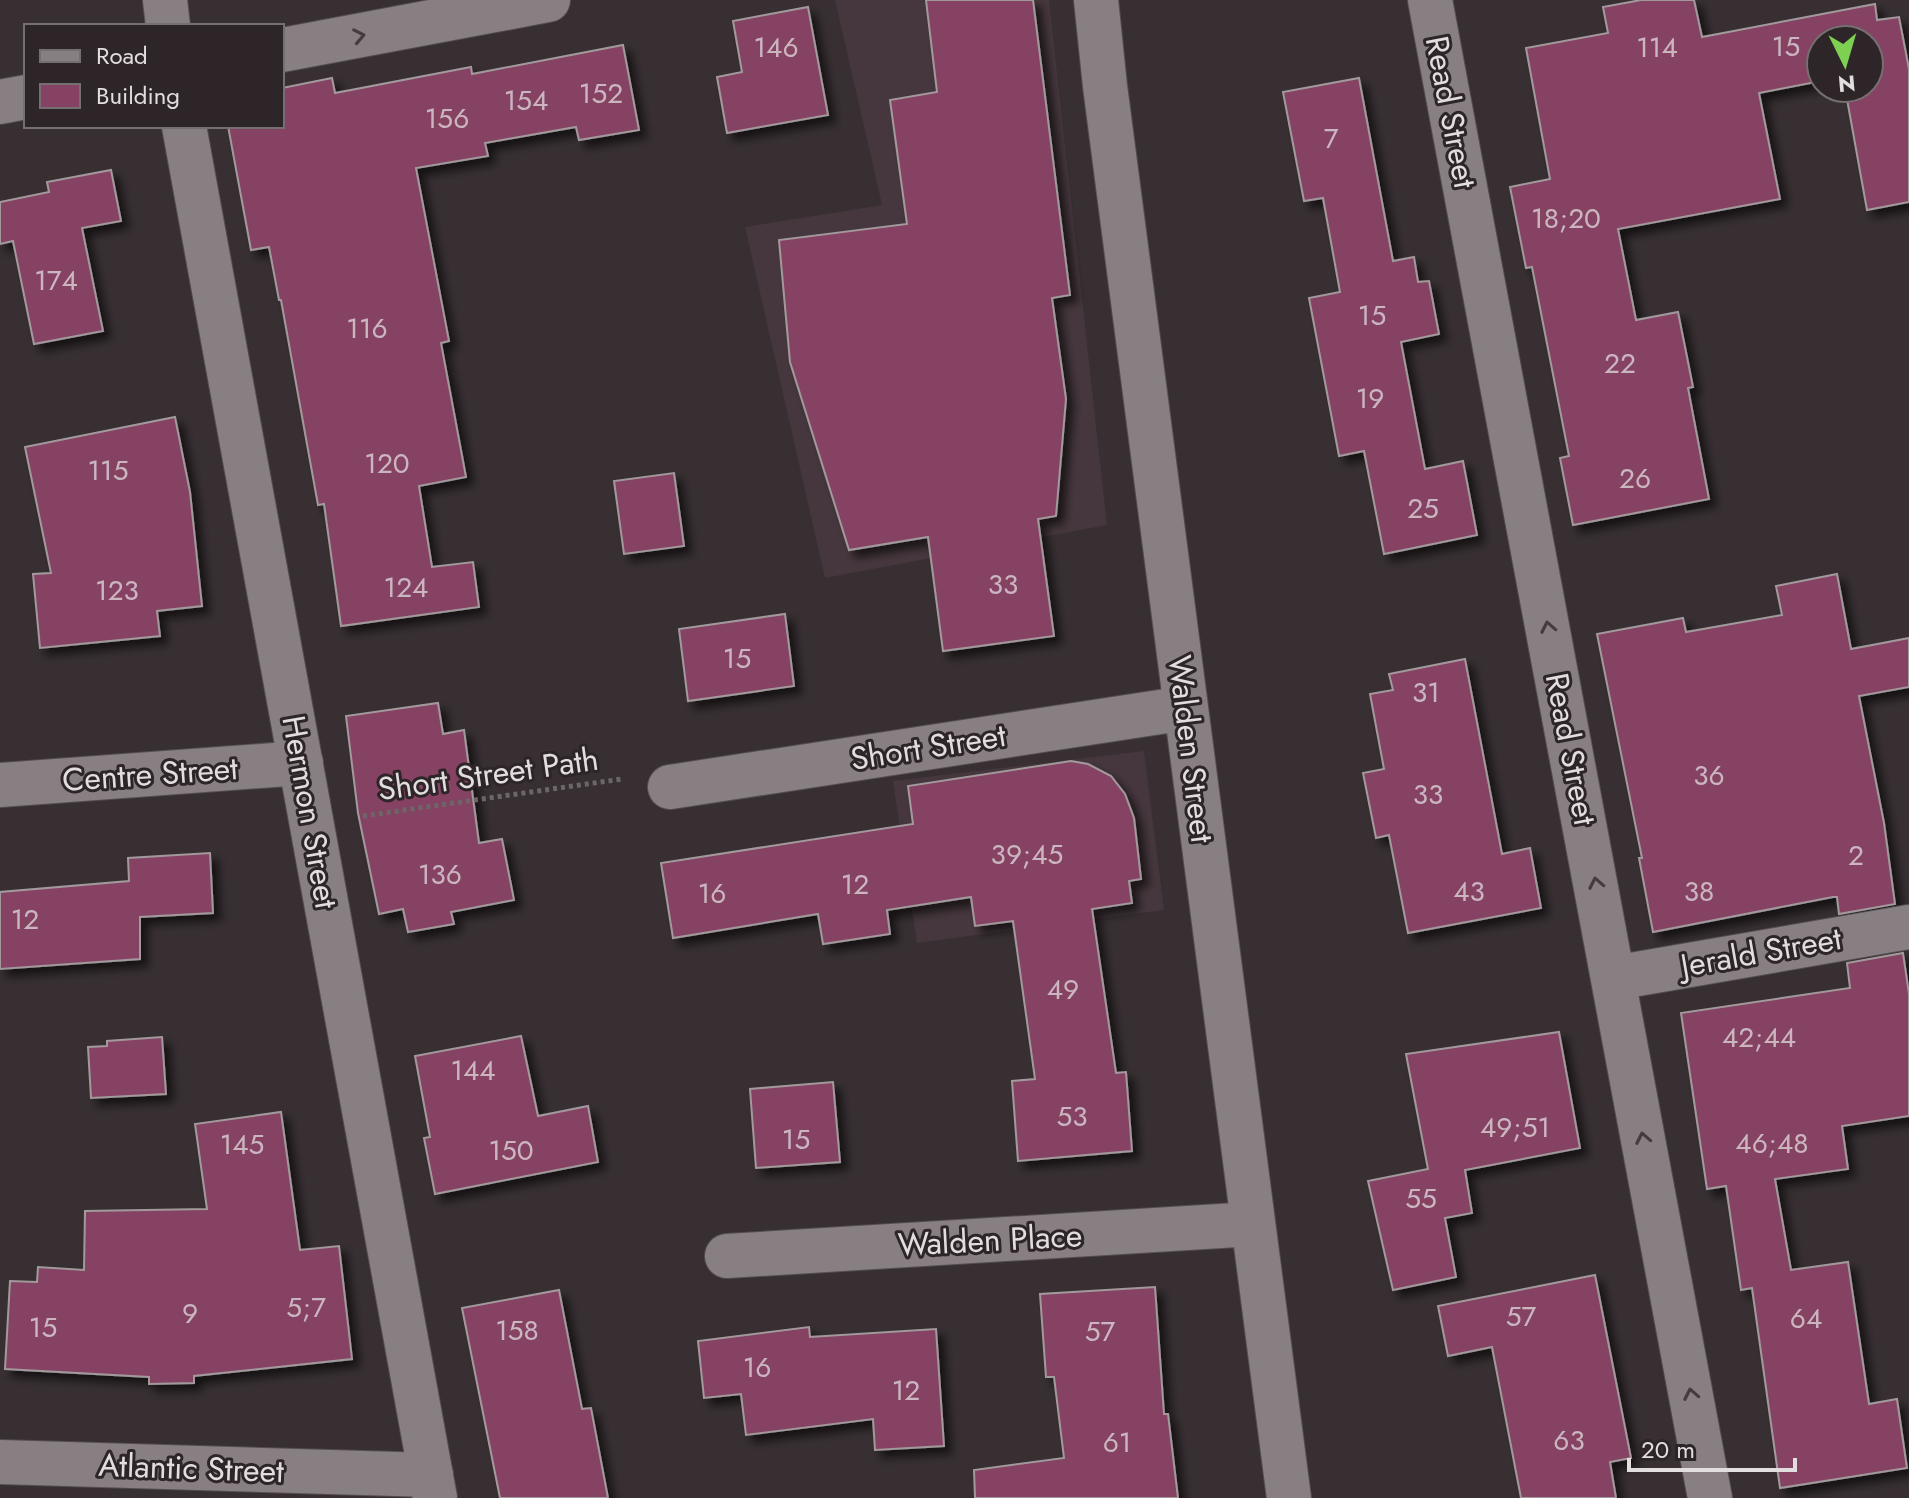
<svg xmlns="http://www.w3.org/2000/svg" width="1909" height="1498" font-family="Jost,sans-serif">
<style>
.built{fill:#45373d}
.building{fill:#864263;stroke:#a2999c;stroke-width:2;filter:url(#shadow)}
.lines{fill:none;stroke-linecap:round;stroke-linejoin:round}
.minor-casing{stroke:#554e51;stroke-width:46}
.tertiary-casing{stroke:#554e51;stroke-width:46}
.path{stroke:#6d6668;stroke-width:5;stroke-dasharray:4 4;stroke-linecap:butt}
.minor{stroke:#887f83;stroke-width:44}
.tertiary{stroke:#887f83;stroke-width:44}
.oneway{stroke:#443c3f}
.labels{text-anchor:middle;stroke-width:6;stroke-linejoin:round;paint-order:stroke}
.number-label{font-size:28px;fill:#cbb6c0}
.street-label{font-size:32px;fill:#e2dddf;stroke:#2d2528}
</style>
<defs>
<filter id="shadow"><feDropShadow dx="7" dy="7" stdDeviation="4" flood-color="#0009"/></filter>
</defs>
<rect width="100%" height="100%" fill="#372f32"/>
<!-- built -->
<path class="built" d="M835 0H1049L1107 525 825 578 745 227 882 205Z
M1144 751 1164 910 917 943 893 781Z"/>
<!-- building -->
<path class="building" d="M926 0H1033L1070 295 1052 298 1066 399 1056 516 1038 519 1054 636 943 651 928 537 849 550 790 362 779 240 907 224 890 100 937 92Z
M1641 0H1694L1702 37 1875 4 1877 20 1899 17 1909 69V202L1867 210 1845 88H1869V40H1821V81L1759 93 1780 199 1618 229 1636 320 1678 312 1693 387 1688 388 1709 499 1573 525 1560 458 1569 456 1532 267 1526 268 1510 187 1550 179 1526 48 1608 33 1603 7Z
M808 7 828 115 727 133 717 77 742 72 733 21Z
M623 45 639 130 579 140 576 127 485 143 488 156 416 168 449 341 441 343 466 477 419 486 432 567 473 562 479 607 341 626 324 504 318 505 281 300H279L269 247 251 250 228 126H282V88L332 78 335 93 471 67 472 74Z
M1359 78 1393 261 1414 257 1418 282 1429 281 1439 334 1401 342 1425 469 1463 461 1477 535 1384 554 1364 451 1339 456 1309 298 1340 292 1323 198 1304 201 1283 92Z
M111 170 121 221 82 228 103 331 34 344 13 241 0 244V202L49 192 47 182Z
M175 417 190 492 202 606 157 611 160 636 40 648 33 574 51 573 25 447Z
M674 473 684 546 624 554 614 481Z
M1837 574 1851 649 1909 638V687L1859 696 1884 823 1895 904 1839 914 1837 897H1833L1653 932 1639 858H1642L1597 634 1683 618 1686 632 1782 615 1776 586Z
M785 614 794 686 688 701 679 629Z
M1465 659 1502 854 1530 848 1541 908 1408 933 1389 835 1376 838 1363 773 1384 769 1370 694 1393 690 1389 674Z
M438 703 443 734 464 730 479 843 502 839 514 900 451 912 454 924 408 932 403 909 379 914 358 813 346 716Z
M1071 761 1088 764 1111 776 1125 794 1134 818 1141 879 1129 881 1132 903 1092 909 1116 1073 1126 1072 1132 1151 1018 1161 1012 1081 1035 1079 1013 921 975 926 971 897 887 910 890 934 823 944 818 914 673 938 661 863 913 824 908 786Z
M210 853 213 913 140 917V959L0 969V892L129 881 128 858Z
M1903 953 1909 994V1116L1842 1126 1848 1169 1775 1179 1791 1270 1848 1262 1869 1404 1897 1399 1907 1468 1780 1488 1752 1288 1741 1290 1726 1186 1707 1189 1681 1013 1850 988 1847 963Z
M1559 1032 1580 1148 1465 1170 1472 1213 1445 1218 1456 1277 1393 1290 1368 1181 1428 1169 1406 1054Z
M521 1036 538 1116 588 1106 598 1162 435 1194 424 1138 430 1137 415 1056Z
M162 1037 166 1094 91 1098 88 1047 107 1046V1041Z
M833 1082 840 1162 756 1168 750 1089Z
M281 1112 300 1250 339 1246 352 1359 194 1376V1383L149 1384V1377L5 1369 10 1281 37 1282 38 1267 84 1270 85 1211 207 1209 195 1124Z
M1595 1275 1631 1458 1610 1462 1616 1498H1521L1492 1347 1448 1356 1438 1306Z
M1155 1287 1164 1414H1168L1178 1498H975L974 1470 1064 1458 1054 1377H1046L1040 1294Z
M559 1290 582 1409 591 1408 608 1498H500L462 1308Z
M809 1327 810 1337 936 1329 944 1446 875 1450 873 1419 746 1435 741 1394 704 1398 698 1341Z"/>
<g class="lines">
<!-- minor casing -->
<g class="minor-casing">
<path id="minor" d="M1096 0 1105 86 1289 1498
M1430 0 1710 1498
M282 50 548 0
M0 785 301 763
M670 787 1186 708
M1614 978 1909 927
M727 1256 1253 1224
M0 1462 431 1475"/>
</g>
<!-- tertiary casing -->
<g class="tertiary-casing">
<path id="tertiary" d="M165 0 168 26
M0 102 26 97
M184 126 435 1498"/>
</g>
<!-- path -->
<path class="path" d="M363 816 622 779"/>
<!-- minor -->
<use href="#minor" class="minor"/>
<!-- tertiary -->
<use href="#tertiary" class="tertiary"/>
</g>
<!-- one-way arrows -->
<defs><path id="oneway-chevron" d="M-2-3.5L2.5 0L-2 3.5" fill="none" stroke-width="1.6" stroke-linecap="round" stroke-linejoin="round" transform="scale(2)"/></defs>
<g class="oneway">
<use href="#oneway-chevron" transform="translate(359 36) rotate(-11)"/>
<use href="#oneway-chevron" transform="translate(1548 627) rotate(-101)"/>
<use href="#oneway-chevron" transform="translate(1596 883) rotate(-101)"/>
<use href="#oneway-chevron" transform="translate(1643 1138) rotate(-101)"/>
<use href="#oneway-chevron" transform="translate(1691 1394) rotate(-101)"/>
</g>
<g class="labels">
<!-- number labels -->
<g class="number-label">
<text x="1786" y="56">15</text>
<text x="776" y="57">146</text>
<text x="1657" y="57">114</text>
<text x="601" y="103">152</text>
<text x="526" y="110">154</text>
<text x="447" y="128">156</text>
<text x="1331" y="148">7</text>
<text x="1566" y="228">18;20</text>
<text x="56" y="290">174</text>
<text x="1372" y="325">15</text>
<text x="367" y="338">116</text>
<text x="1620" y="373">22</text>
<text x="1370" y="408">19</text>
<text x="387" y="473">120</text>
<text x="108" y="480">115</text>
<text x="1635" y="488">26</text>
<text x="1423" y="518">25</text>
<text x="1003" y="594">33</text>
<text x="406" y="597">124</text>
<text x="117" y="600">123</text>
<text x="737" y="668">15</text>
<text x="1426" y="702">31</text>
<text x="1709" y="785">36</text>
<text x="1428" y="804">33</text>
<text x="1027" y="864">39;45</text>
<text x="1856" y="865">2</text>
<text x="440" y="884">136</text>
<text x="855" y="894">12</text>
<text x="1469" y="901">43</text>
<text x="1699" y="901">38</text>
<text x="712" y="903">16</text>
<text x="25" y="929">12</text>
<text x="1063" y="999">49</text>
<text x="1759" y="1047">42;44</text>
<text x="473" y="1080">144</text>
<text x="1072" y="1126">53</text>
<text x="1515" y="1137">49;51</text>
<text x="796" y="1149">15</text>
<text x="1772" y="1153">46;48</text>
<text x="242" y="1154">145</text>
<text x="511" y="1160">150</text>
<text x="1421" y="1208">55</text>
<text x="306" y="1317">5;7</text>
<text x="190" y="1323">9</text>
<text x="1521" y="1326">57</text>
<text x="1806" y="1328">64</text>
<text x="43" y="1337">15</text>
<text x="517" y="1340">158</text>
<text x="1100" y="1341">57</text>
<text x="757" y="1377">16</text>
<text x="906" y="1400">12</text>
<text x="1569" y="1450">63</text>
<text x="1117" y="1452">61</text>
</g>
<!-- street labels -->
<g class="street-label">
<text transform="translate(1451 112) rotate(79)" y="11">Read Street</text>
<text transform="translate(928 747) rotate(-9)" y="11">Short Street</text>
<text transform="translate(1191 749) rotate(83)" y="11">Walden Street</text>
<text transform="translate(1571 749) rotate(79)" y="11">Read Street</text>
<text transform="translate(150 774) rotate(-4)" y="11">Centre Street</text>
<text transform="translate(488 774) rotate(-8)" y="11">Short Street Path</text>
<text transform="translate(310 812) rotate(80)" y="11">Hermon Street</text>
<text transform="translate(1761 952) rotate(-10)" y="11">Jerald Street</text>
<text transform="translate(990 1240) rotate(-3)" y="11">Walden Place</text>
<text transform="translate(191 1468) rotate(2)" y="11">Atlantic Street</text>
</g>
</g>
<!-- legend -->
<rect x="24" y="24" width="260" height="104" fill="#2d2528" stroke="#756f71" stroke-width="2"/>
<rect x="40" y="50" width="40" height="12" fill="#887f83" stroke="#756f71" stroke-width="2"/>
<text x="96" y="64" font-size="24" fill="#e2dddf">Road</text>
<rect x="40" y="84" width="40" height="24" fill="#864263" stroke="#756f71" stroke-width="2"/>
<text x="96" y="104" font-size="24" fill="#e2dddf">Building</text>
<!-- north arrow -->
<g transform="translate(1845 64) rotate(175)"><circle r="38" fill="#2d2528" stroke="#756f71" stroke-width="2"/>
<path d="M0-6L14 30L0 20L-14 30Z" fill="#7ed053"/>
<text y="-12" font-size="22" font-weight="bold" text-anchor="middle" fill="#e2dddf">N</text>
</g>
<!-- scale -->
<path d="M1629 1458v12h166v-12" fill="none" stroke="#e2dddf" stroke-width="4"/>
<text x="1641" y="1458" font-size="24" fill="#e2dddf" stroke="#2d2528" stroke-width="6" paint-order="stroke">20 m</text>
</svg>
